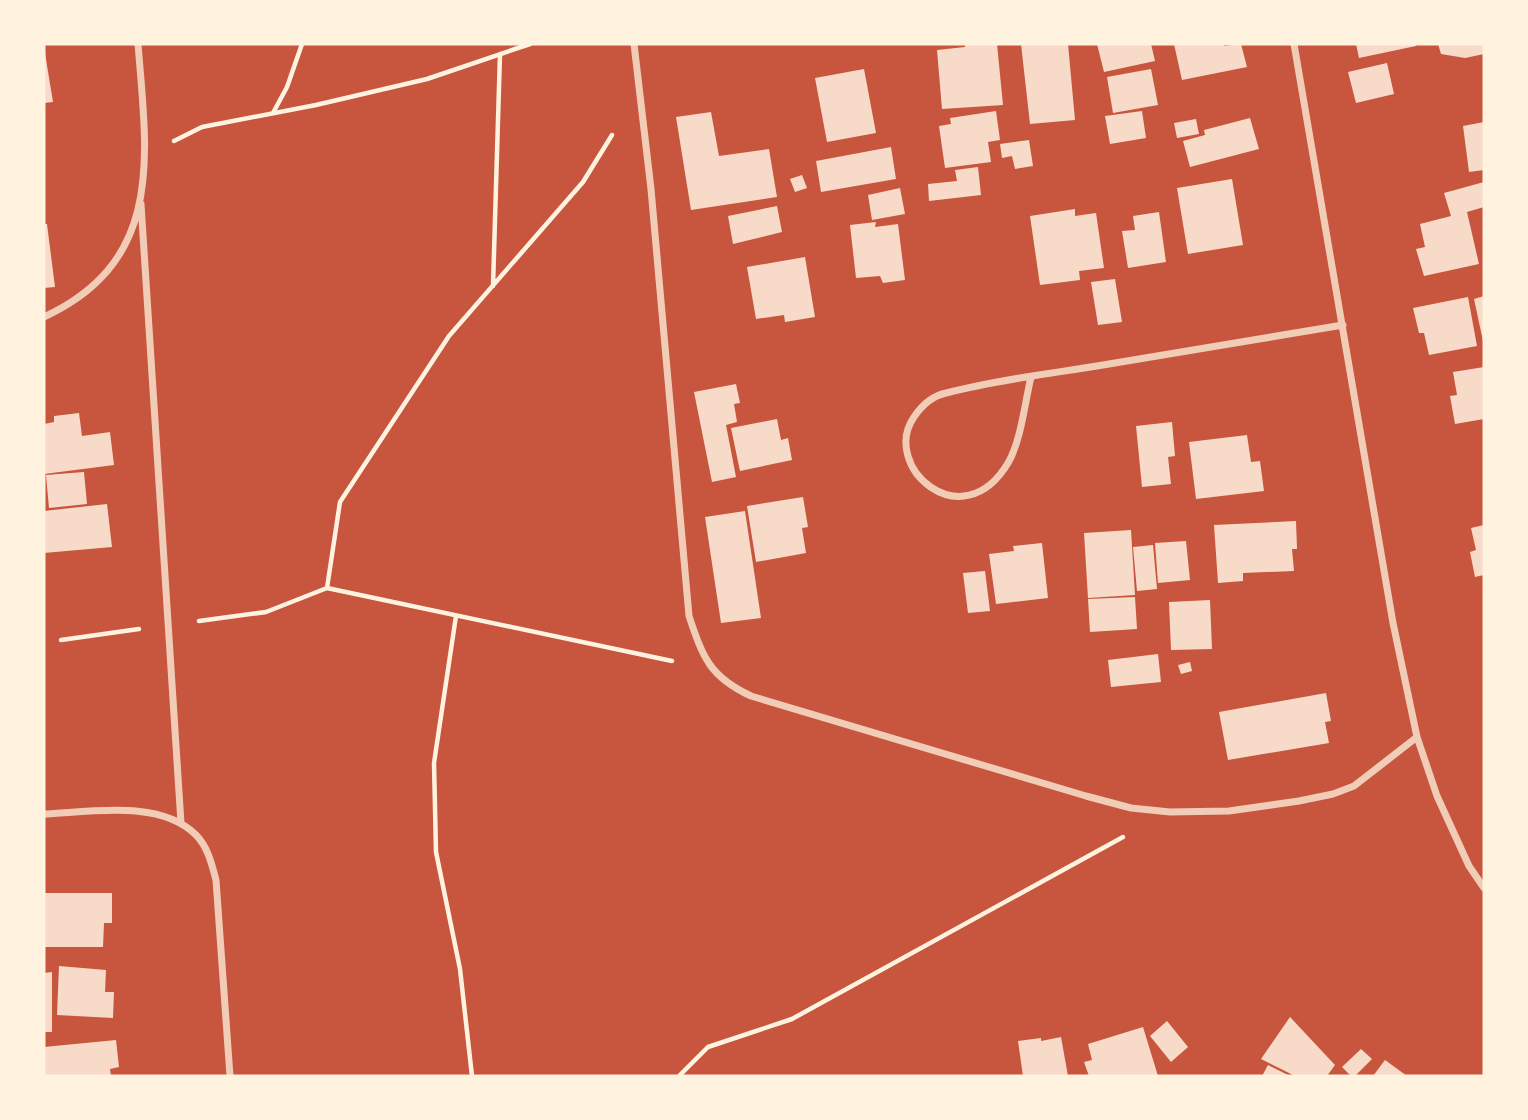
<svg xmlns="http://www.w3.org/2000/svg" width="1528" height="1120" font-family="'Alegreya Sans',sans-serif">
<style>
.building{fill:#f7dbc8}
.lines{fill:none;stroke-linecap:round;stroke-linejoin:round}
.path{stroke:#fff3e0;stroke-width:4.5}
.minor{stroke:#f1ccb7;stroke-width:7}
</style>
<rect width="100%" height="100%" fill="#c8553d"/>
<!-- building -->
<path class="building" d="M965 44H997L1003 105 942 109 937 50 965 47Z
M1021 44H1068L1075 120 1030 124Z
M1097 44H1151L1155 61 1104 72Z
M1174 44H1224V46L1241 44 1247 67 1182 80Z
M1356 44H1416V46L1359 58Z
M1438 44H1484V54L1465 58 1441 54Z
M44 47 53 102 44 103Z
M1387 63 1394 94 1356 103 1348 72Z
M864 69 876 133 827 142 815 78Z
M1151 69 1158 105 1113 113 1107 77Z
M996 111 1000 140 988 142 991 162 945 168 939 126 951 124 950 118Z
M1142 111 1146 138 1110 144 1105 116Z
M711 112 719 156 769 149 777 197 691 210 676 117Z
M1250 118 1259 149 1190 167 1183 141 1205 135 1204 130Z
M1196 119 1199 134 1177 138 1174 123Z
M1484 122V170L1469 172 1463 126Z
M1029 140 1033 166 1015 169 1012 156 1002 158 1000 144Z
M891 147 896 179 821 192 816 161Z
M978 167 981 195 929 201 928 184 957 181 955 170Z
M802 175 807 188 795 192 790 179Z
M1232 179 1243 245 1188 254 1177 188Z
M1484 182V207L1467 212 1479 264 1424 276 1416 249 1425 247 1420 224 1451 216 1444 193Z
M900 188 905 214 872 220 868 195Z
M777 206 782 232 733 244 728 216Z
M1075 209V216L1096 213 1104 268 1079 271 1080 280 1040 285 1030 216Z
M1159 212 1166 262 1128 268 1122 231 1135 230 1133 216Z
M876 222 875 227 898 224 905 280 883 283 880 276 856 278 850 225Z
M44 224H47L55 287 44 288Z
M805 257 815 317 785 322 784 315 756 319 747 267Z
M1115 279 1122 322 1098 325 1091 282Z
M1484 296V341H1483L1474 299Z
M1468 297 1477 346 1429 355 1424 333H1419L1413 308Z
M1484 367V419L1455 424 1450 396 1457 395 1453 372Z
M736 384 740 403 734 404 737 422 726 425 736 477 712 482 694 392Z
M79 413 82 436 110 432 114 465 44 474V424L54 422V416Z
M777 419 781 440 788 438 792 460 740 471 731 428Z
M1172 422 1175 456 1168 457 1171 484 1142 487 1136 426Z
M1247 435 1251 462 1260 461 1264 491 1196 499 1189 442Z
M84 472 87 504 49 508 46 475Z
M803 497 808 527 802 528 806 553 756 562 747 506Z
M107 504 112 547 44 553V511Z
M745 511 761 618 721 623 705 517Z
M1296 521 1297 549H1292L1294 571 1243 573V581L1218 583 1214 525Z
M1484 525V575L1475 577 1470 552 1476 550 1471 528Z
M1131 530 1135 595 1088 598 1084 533Z
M1186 541 1190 580 1158 583 1155 543Z
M1042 543 1048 598 996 604 989 554 1014 551 1013 546Z
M1153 545 1157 589 1137 591 1133 547Z
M985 571 990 611 968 613 963 573Z
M1135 597 1137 629 1090 632 1088 599Z
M1210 600 1212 649 1171 650 1169 602Z
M1158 654 1161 682 1111 687 1108 660Z
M1190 662 1192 671 1181 674 1178 665Z
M1326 693 1331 721 1325 722 1329 743 1228 760 1219 712Z
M44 893H112V923H104L103 947H44Z
M59 966 106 970 105 992H114L113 1018 57 1015Z
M52 972V1032H44V973Z
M1290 1017 1335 1065 1327 1076H1295L1261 1059Z
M1167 1021 1188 1047 1171 1062 1150 1036Z
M1143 1027 1158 1076H1089L1084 1062 1092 1060 1088 1044Z
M1061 1037 1068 1076H1023L1018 1041 1041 1038V1041Z
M116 1040 119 1067 110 1069 111 1076H44V1047Z
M1361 1049 1372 1059 1355 1076H1351L1342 1067Z
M1385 1060 1407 1076H1373Z
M1268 1065 1290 1076H1262Z"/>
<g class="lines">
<!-- path -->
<path class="path" d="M273 113 287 87 302 44
M174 141 202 127 316 105 427 79 530 44
M493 286 500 54
M327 588 672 661
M456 616 434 763 436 852 460 969 472 1076
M199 621 266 612 327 588 340 502 449 336 583 182 612 135
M61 640 139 629
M679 1076 708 1047 792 1019 1123 837"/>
<!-- minor -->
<path class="minor" d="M634 44 651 189 689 616C703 658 710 677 751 696L1086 796 1131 808 1170 812 1229 811 1299 801 1333 794 1354 786 1417 737
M1294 44 1393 623 1417 737 1437 796 1469 866 1484 888
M141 204 181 823
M44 317C165 261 147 156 138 44
M1031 377C1025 402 1021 441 1008 463 962 540 880 466 914 417 922 405 932 396 946 393 996 380 1047 374 1097 366 1179 352 1261 339 1343 325
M44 814C90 812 161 799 196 835 208 847 212 865 216 880L230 1076"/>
</g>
<!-- border -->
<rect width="1528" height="1120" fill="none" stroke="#fff3e0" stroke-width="91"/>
</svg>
